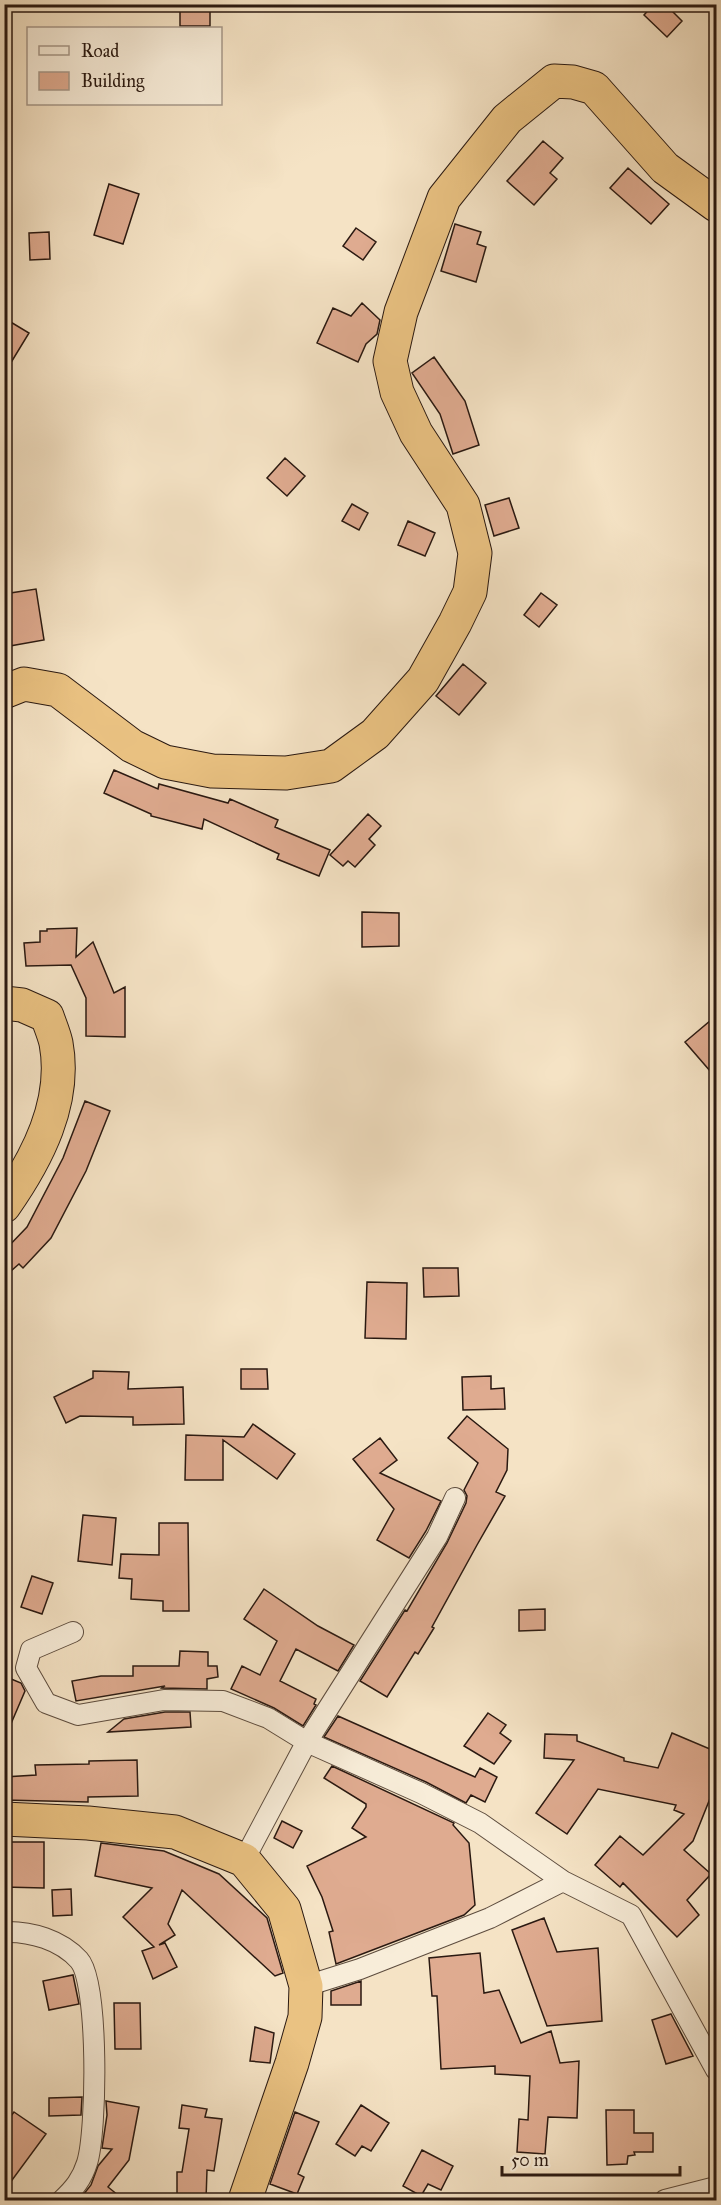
<svg xmlns="http://www.w3.org/2000/svg" width="721" height="2205" font-family="'IM FELL Great Primer',serif">
<style>
.building{fill:#dfab90;stroke:#2a1911;stroke-width:1.5}
.lines{fill:none;stroke-linecap:round;stroke-linejoin:round}
.street-casing{stroke:#5d4c3e;stroke-width:22}
.highway-casing{stroke:#2a1911;stroke-width:35}
.street{stroke:#f8edd9;stroke-width:20}
.highway{stroke:#eac282;stroke-width:33}
</style>
<rect width="100%" height="100%" fill="#f5e3c5"/>
<filter id="stains"><feTurbulence type="fractalNoise" baseFrequency=".00333" numOctaves="4"/><feColorMatrix values="0 0 0 0 .2 0 0 0 0 .09 0 0 0 0 .02 0 0 0 .5 -.17"/></filter>
<radialGradient id="worn" r=".72"><stop offset=".6" stop-color="#630" stop-opacity="0"/><stop offset="1" stop-color="#630" stop-opacity=".3"/></radialGradient>
<!-- building -->
<path class="building" d="M180 4H210V26H180Z
M654 4H665L682 21 667 37 644 15Z
M543 141 563 158 550 173 557 179 534 205 507 181Z
M628 168 669 204 651 224 610 188Z
M109 184 139 194 123 244 94 235Z
M455 224 481 232 477 244 486 247 476 282 441 271Z
M356 228 376 242 363 260 343 246Z
M49 232 50 259 30 260 29 233Z
M362 303 380 320 377 334 366 344 358 362 317 343 333 308 351 316Z
M4 318 29 333 4 374Z
M434 357 465 401 479 445 453 454 440 414 412 373Z
M285 458 305 476 287 496 267 478Z
M509 498 519 528 494 536 485 505Z
M352 504 368 513 359 530 342 521Z
M408 521 435 533 425 556 398 545Z
M36 589 44 640 4 647V594Z
M541 593 557 605 539 627 524 615Z
M463 664 486 683 459 715 436 696Z
M114 770 158 789 159 784 228 803 230 799 278 820 275 827 330 850 319 876 277 859 279 854 204 819 202 829 151 816V814L104 793Z
M368 814 381 826 369 839 375 845 355 867 348 861 343 866 330 855Z
M362 912 399 913V946L362 947Z
M77 928 76 957 93 942 114 993 125 987V1037L86 1036V998L71 965 26 966 24 943 40 942V931H47V929Z
M717 1015V1079L685 1042Z
M85 1101 110 1111 86 1171 51 1238 23 1268 19 1264 4 1277V1251L27 1227 63 1158Z
M423 1268H458L459 1296 424 1297Z
M367 1282 407 1283 406 1339 365 1338Z
M241 1369H267L268 1389H241Z
M93 1371 129 1372 128 1389 183 1387 184 1424 133 1425V1417L80 1416 66 1423 54 1397 93 1378Z
M491 1376V1389L504 1388 505 1409 463 1410 462 1377Z
M467 1416 508 1449 507 1470 496 1492 505 1496 477 1545 432 1627 434 1628 418 1654 415 1652 387 1697 360 1681 405 1610 407 1611 447 1543 466 1503 467 1496 464 1490 478 1463 448 1438Z
M253 1424 295 1454 277 1479 223 1440V1480H185L186 1435 244 1437Z
M380 1438 397 1460 380 1473 441 1501 426 1531 409 1558 377 1540 394 1509 353 1459Z
M83 1515 116 1518 112 1565 78 1561Z
M159 1523H188L189 1611H163V1601L131 1599 132 1579 119 1578 121 1554 159 1555Z
M32 1576 53 1583 42 1614 21 1607Z
M264 1589 318 1626 354 1645 338 1671 296 1649 280 1681 316 1699 314 1704 316 1705 303 1726 274 1708 231 1689 242 1666 260 1675 277 1641 244 1619Z
M545 1609V1630L519 1631V1610Z
M180 1651 208 1652V1666H217L218 1677 207 1679V1689L162 1688 165 1686 76 1701 72 1681 101 1676H133V1666H179Z
M4 1676 21 1683 25 1691 4 1740Z
M165 1712H190L191 1727 108 1732 124 1719Z
M488 1713 506 1725 500 1733 511 1741 494 1764 464 1746Z
M338 1716 475 1777 480 1768 497 1777 485 1802 471 1795 466 1803 426 1782 324 1737Z
M672 1733 717 1752V1781L693 1841 684 1850 711 1874 687 1900 699 1915 677 1937 623 1883 620 1887 595 1865 620 1836 643 1855 684 1814 674 1810 676 1805 598 1789 567 1834 536 1813 574 1760 544 1758 545 1734 577 1735V1741L624 1758V1761L658 1768Z
M137 1760 138 1796 88 1797V1802L4 1800V1777L36 1775 35 1765 89 1764V1761Z
M332 1766 454 1823 453 1825 469 1843 475 1905 464 1915 336 1964 329 1932 333 1931 322 1897 307 1866 366 1837 352 1828 366 1807V1804L324 1778Z
M282 1821 302 1831 293 1848 274 1838Z
M4 1842H44V1888L4 1887Z
M101 1843 164 1851 219 1874 267 1918 283 1973 275 1976 182 1890 168 1924 175 1935 159 1945 165 1943 177 1967 153 1979 142 1951 154 1947 123 1917 152 1888 95 1876Z
M71 1889 72 1915 53 1916 52 1890Z
M544 1918 557 1952 598 1948 602 2021 547 2026 512 1930Z
M480 1953 484 1993 499 1990 521 2043 551 2031 560 2063 579 2061 577 2118 548 2117 545 2154 517 2152 519 2119 528 2120 530 2076 495 2074V2066L441 2069 437 1996H432L429 1958Z
M73 1975 79 2004 49 2010 43 1981Z
M361 1981V2005H331V1991Z
M114 2003H140L141 2049H115Z
M671 2014 693 2056 666 2064 652 2020Z
M255 2027 274 2033 270 2063 250 2061Z
M82 2097 81 2115 49 2116V2098Z
M106 2101 139 2107 129 2160 108 2187 124 2200H79L91 2185 98 2166 112 2149 102 2148 107 2115Z
M182 2105 207 2109 205 2117 222 2119 214 2171 207 2170 206 2200H177V2172H182L189 2129 179 2128Z
M361 2105 389 2123 371 2151 362 2146 355 2156 336 2144Z
M606 2110H634V2133H653V2152H634L635 2155 628 2156 627 2164 607 2165Z
M14 2112 46 2134 4 2191V2125Z
M295 2112 319 2122 298 2174 304 2177 297 2194 270 2184Z
M422 2150 453 2166 441 2190 428 2184 421 2196 403 2186Z"/>
<g class="lines">
<!-- street casing -->
<g class="street-casing">
<path id="street" d="M73 1632 31 1650 26 1668 46 1703 78 1715 164 1700 223 1701 268 1718 307 1742 421 1793 480 1823 563 1881
M244 1860 305 1745 437 1537 455 1498
M4 1932C31 1931 61 1940 79 1960 99 1982 97 2132 87 2163 82 2179 74 2189 62 2200
M306 1986 360 1969 490 1918 563 1881 631 1915 716 2070
M665 2200 716 2187"/>
</g>
<!-- highway casing -->
<g class="highway-casing">
<path id="highway" d="M4 692 24 684 58 690 132 746 165 762 212 771 286 773 331 766 375 734 423 680 455 623 470 592 475 553 463 505 416 433 397 392 390 361 401 312 444 198 507 119 554 81 573 82 594 88 665 168 716 205
M4 1003 22 1005 47 1016C50 1025 54 1034 56 1043 67 1102 37 1159 4 1206
M4 1819 88 1823 175 1832 244 1860 284 1909 306 1986 305 2017 292 2063 245 2200"/>
</g>
<!-- street -->
<use href="#street" class="street"/>
<!-- highway -->
<use href="#highway" class="highway"/>
</g>
<!-- margin -->
<rect width="721" height="2205" fill="none" stroke="#f5e3c5" stroke-width="24"/>
<rect x="6" y="6" width="709" height="2193" fill="none" stroke="#2a1911" stroke-width="3"/>
<rect x="12" y="12" width="697" height="2181" fill="none" stroke="#2a1911" stroke-width="1.5"/>
<!-- legend -->
<rect x="27" y="27" width="195" height="78" fill="#f8edd9" stroke="#a69889" stroke-width="1.5"/>
<rect x="39" y="46" width="30" height="9" fill="#f8edd9" stroke="#a69889" stroke-width="1.5"/>
<text x="81" y="57" font-size="18" fill="#2a1911">Road</text>
<rect x="39" y="72" width="30" height="18" fill="#dfab90" stroke="#a69889" stroke-width="1.5"/>
<text x="81" y="87" font-size="18" fill="#2a1911">Building</text>
<!-- scale -->
<path d="M502 2166v9h178v-9" fill="none" stroke="#2a1911" stroke-width="3"/>
<text x="511" y="2166" font-size="18" fill="#2a1911" stroke="#f8edd9" stroke-width="4.5" paint-order="stroke">50 m</text>
<rect width="100%" height="100%" filter="url(#stains)"/>
<rect width="100%" height="100%" fill="url(#worn)"/>
</svg>
